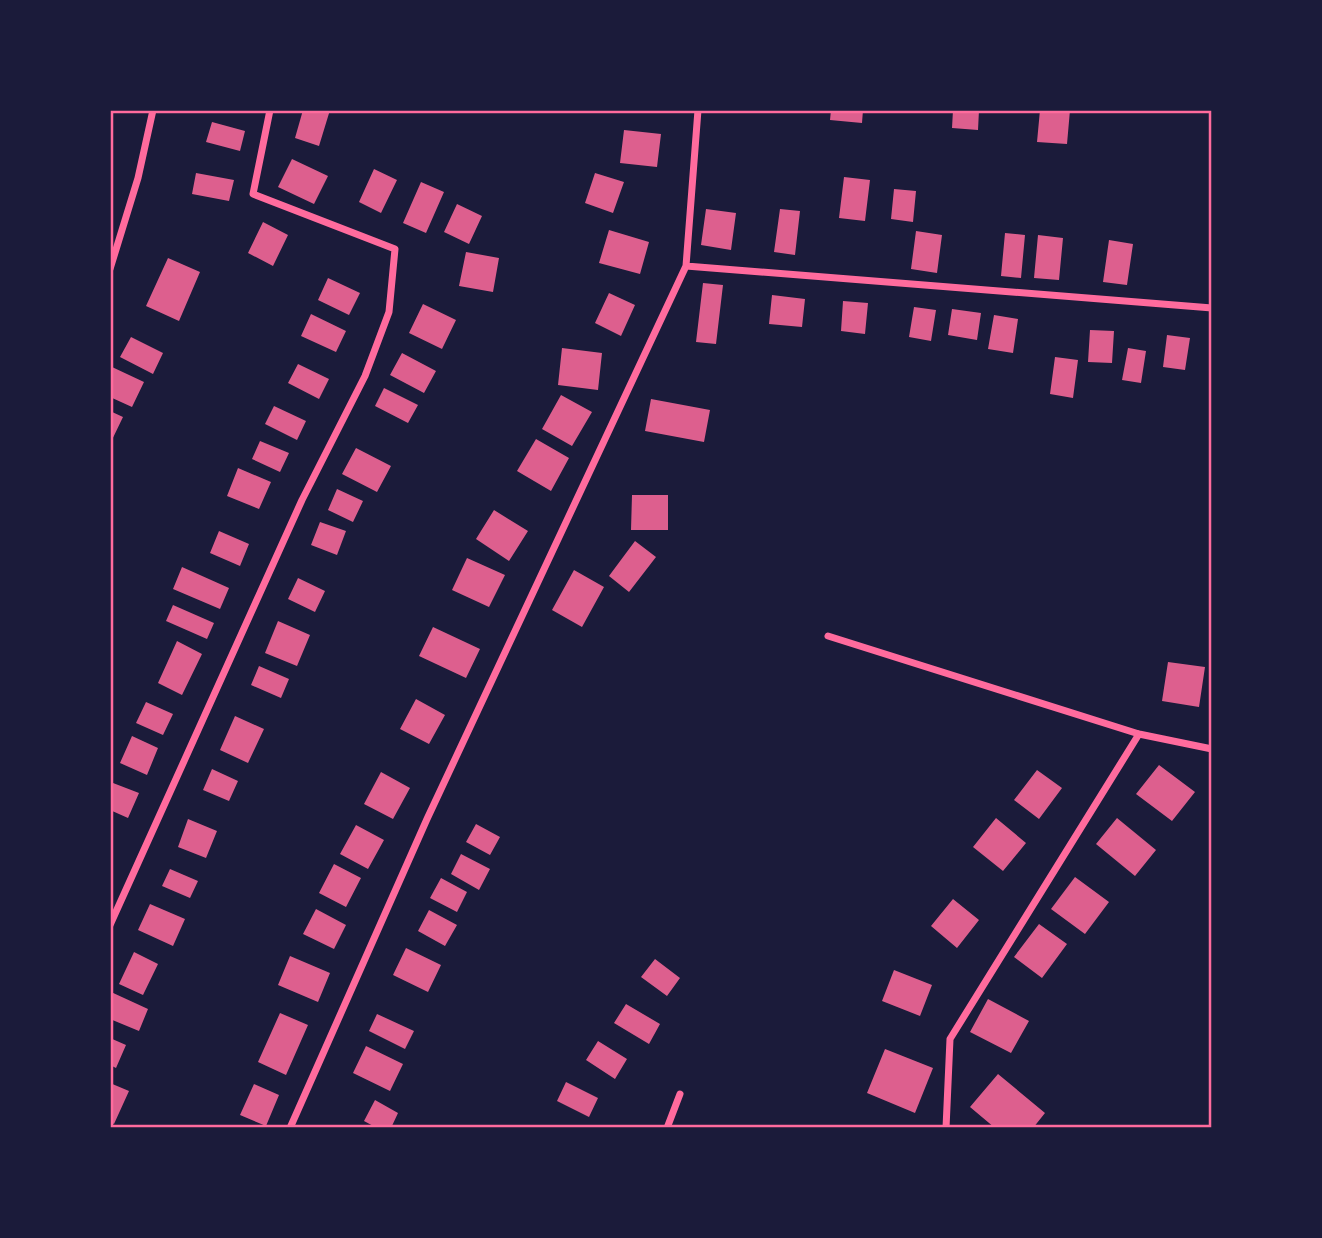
<svg xmlns="http://www.w3.org/2000/svg" width="1322" height="1238" font-family="Barlow,sans-serif">
<style>
.building{fill:#dd5f8e}
.lines{fill:none;stroke-linecap:round;stroke-linejoin:round}
.minor{stroke:#ff6b9d;stroke-width:7}
.neatline{fill:none;stroke:#ff6b9d;stroke-width:2.5}
</style>
<rect width="100%" height="100%" fill="#1b1b3a"/>
<!-- building -->
<path class="building" d="M303 110H330L319 146 295 138Z
M831 110H863L862 123 830 120Z
M953 110H979L978 130 952 128Z
M1040 110H1070L1067 144 1037 142Z
M212 122 245 131 240 151 206 142Z
M624 130 661 134 657 167 620 163Z
M292 159 328 176 314 204 278 187Z
M374 169 397 180 381 213 359 202Z
M196 173 234 180 229 201 192 194Z
M595 173 624 182 613 213 585 203Z
M844 177 870 180 865 221 839 218Z
M421 182 444 192 426 233 403 223Z
M894 189 916 191 913 222 891 219Z
M457 204 482 216 469 244 444 232Z
M706 209 736 213 731 250 701 245Z
M780 209 800 211 795 255 774 252Z
M263 222 288 235 273 266 248 253Z
M609 230 649 242 640 274 599 263Z
M916 231 942 235 937 273 911 269Z
M1005 233 1025 235 1021 278 1001 276Z
M1038 235 1063 238 1059 280 1034 278Z
M1109 240 1133 244 1127 285 1103 282Z
M466 252 499 258 493 292 459 286Z
M168 258 200 272 179 321 146 306Z
M328 278 360 293 349 315 318 300Z
M703 283 723 285 716 344 696 342Z
M609 293 635 305 621 336 595 323Z
M772 295 805 299 802 327 769 324Z
M843 301 868 303 865 334 841 331Z
M423 304 456 320 442 349 409 333Z
M914 307 936 310 931 341 909 337Z
M952 309 981 313 977 340 948 335Z
M311 314 346 331 336 352 301 336Z
M994 315 1018 319 1013 353 988 349Z
M1090 330 1114 331 1112 363 1088 362Z
M1167 335 1190 338 1185 370 1163 367Z
M131 337 163 353 153 374 120 357Z
M562 348 602 353 598 390 558 385Z
M1128 348 1146 351 1141 383 1122 380Z
M402 353 436 371 424 393 390 375Z
M1055 357 1078 360 1073 398 1050 394Z
M298 364 329 379 319 399 288 383Z
M112 367 144 382 132 407 110 397Z
M384 388 418 405 408 423 375 406Z
M561 395 592 412 572 446 542 429Z
M651 399 710 410 704 442 645 431Z
M274 406 306 421 297 440 265 424Z
M110 411 123 417 110 444Z
M536 439 569 458 551 491 517 471Z
M260 441 289 453 280 472 252 459Z
M356 448 391 466 377 492 342 474Z
M238 468 271 482 259 509 227 496Z
M337 489 363 501 353 522 328 510Z
M632 495H668V530H631Z
M494 510 528 531 509 561 476 539Z
M320 522 346 531 337 555 311 545Z
M219 531 249 544 240 566 210 553Z
M635 541 656 557 629 592 609 576Z
M467 558 505 575 489 607 452 590Z
M182 567 229 588 220 609 173 589Z
M574 570 604 587 582 627 552 610Z
M298 578 325 591 315 612 288 599Z
M173 605 214 623 207 639 166 621Z
M278 621 310 635 297 666 265 653Z
M433 627 480 649 466 678 419 656Z
M177 641 202 654 182 695 158 683Z
M1168 662 1205 667 1199 707 1162 701Z
M259 666 289 679 281 698 251 685Z
M416 699 445 715 429 744 400 729Z
M146 702 173 714 163 735 136 723Z
M235 716 264 729 248 763 220 750Z
M132 736 158 748 147 775 120 763Z
M1159 765 1195 792 1172 821 1136 794Z
M212 769 238 781 229 801 203 790Z
M1037 770 1062 788 1039 819 1014 800Z
M381 772 410 788 393 819 364 804Z
M113 783 139 793 128 818 110 810Z
M996 818 1026 843 1003 871 973 847Z
M1117 818 1156 850 1135 876 1096 844Z
M188 819 217 831 206 858 178 847Z
M476 824 500 837 490 855 466 842Z
M356 825 384 840 368 869 340 854Z
M461 854 490 869 479 890 451 874Z
M334 864 361 878 346 907 319 893Z
M170 869 198 881 190 898 162 886Z
M1075 877 1109 902 1085 934 1051 909Z
M441 878 467 892 457 912 430 898Z
M953 899 979 920 957 948 931 926Z
M150 904 185 919 173 946 138 930Z
M316 909 346 925 334 949 303 934Z
M429 910 457 925 445 946 418 931Z
M1039 924 1067 944 1042 978 1014 957Z
M406 948 441 965 428 992 393 975Z
M134 952 158 964 143 995 119 984Z
M290 956 330 973 318 1002 278 985Z
M655 959 680 978 667 996 641 977Z
M894 970 932 985 920 1016 882 1001Z
M111 992 148 1009 139 1031 110 1019Z
M988 999 1029 1021 1011 1053 970 1032Z
M626 1004 660 1024 649 1044 614 1023Z
M280 1013 308 1025 286 1075 258 1062Z
M377 1014 414 1031 405 1049 369 1031Z
M110 1038 126 1045 116 1068 110 1065Z
M598 1041 627 1059 615 1079 586 1060Z
M366 1046 403 1064 390 1091 353 1073Z
M885 1049 933 1068 915 1113 867 1093Z
M998 1074 1045 1113 1033 1128H995L970 1107Z
M566 1082 598 1098 589 1117 557 1101Z
M110 1083 129 1091 114 1124 110 1122Z
M254 1084 279 1095 266 1126 240 1115Z
M375 1100 398 1113 391 1128H377L364 1121Z"/>
<g class="lines">
<!-- minor -->
<path class="minor" d="M686 266 1212 308
M110 269 138 178 153 110
M828 636 1139 734 1212 749
M110 925 302 500 365 376 389 312 395 249 253 194 270 110
M290 1128 427 819 686 266 698 110
M667 1128 680 1094
M946 1128 950 1039 1139 734"/>
</g>
<!-- border -->
<rect width="1322" height="1238" fill="none" stroke="#1b1b3a" stroke-width="224"/>
<rect x="112" y="112" width="1098" height="1014" class="neatline"/>
</svg>
